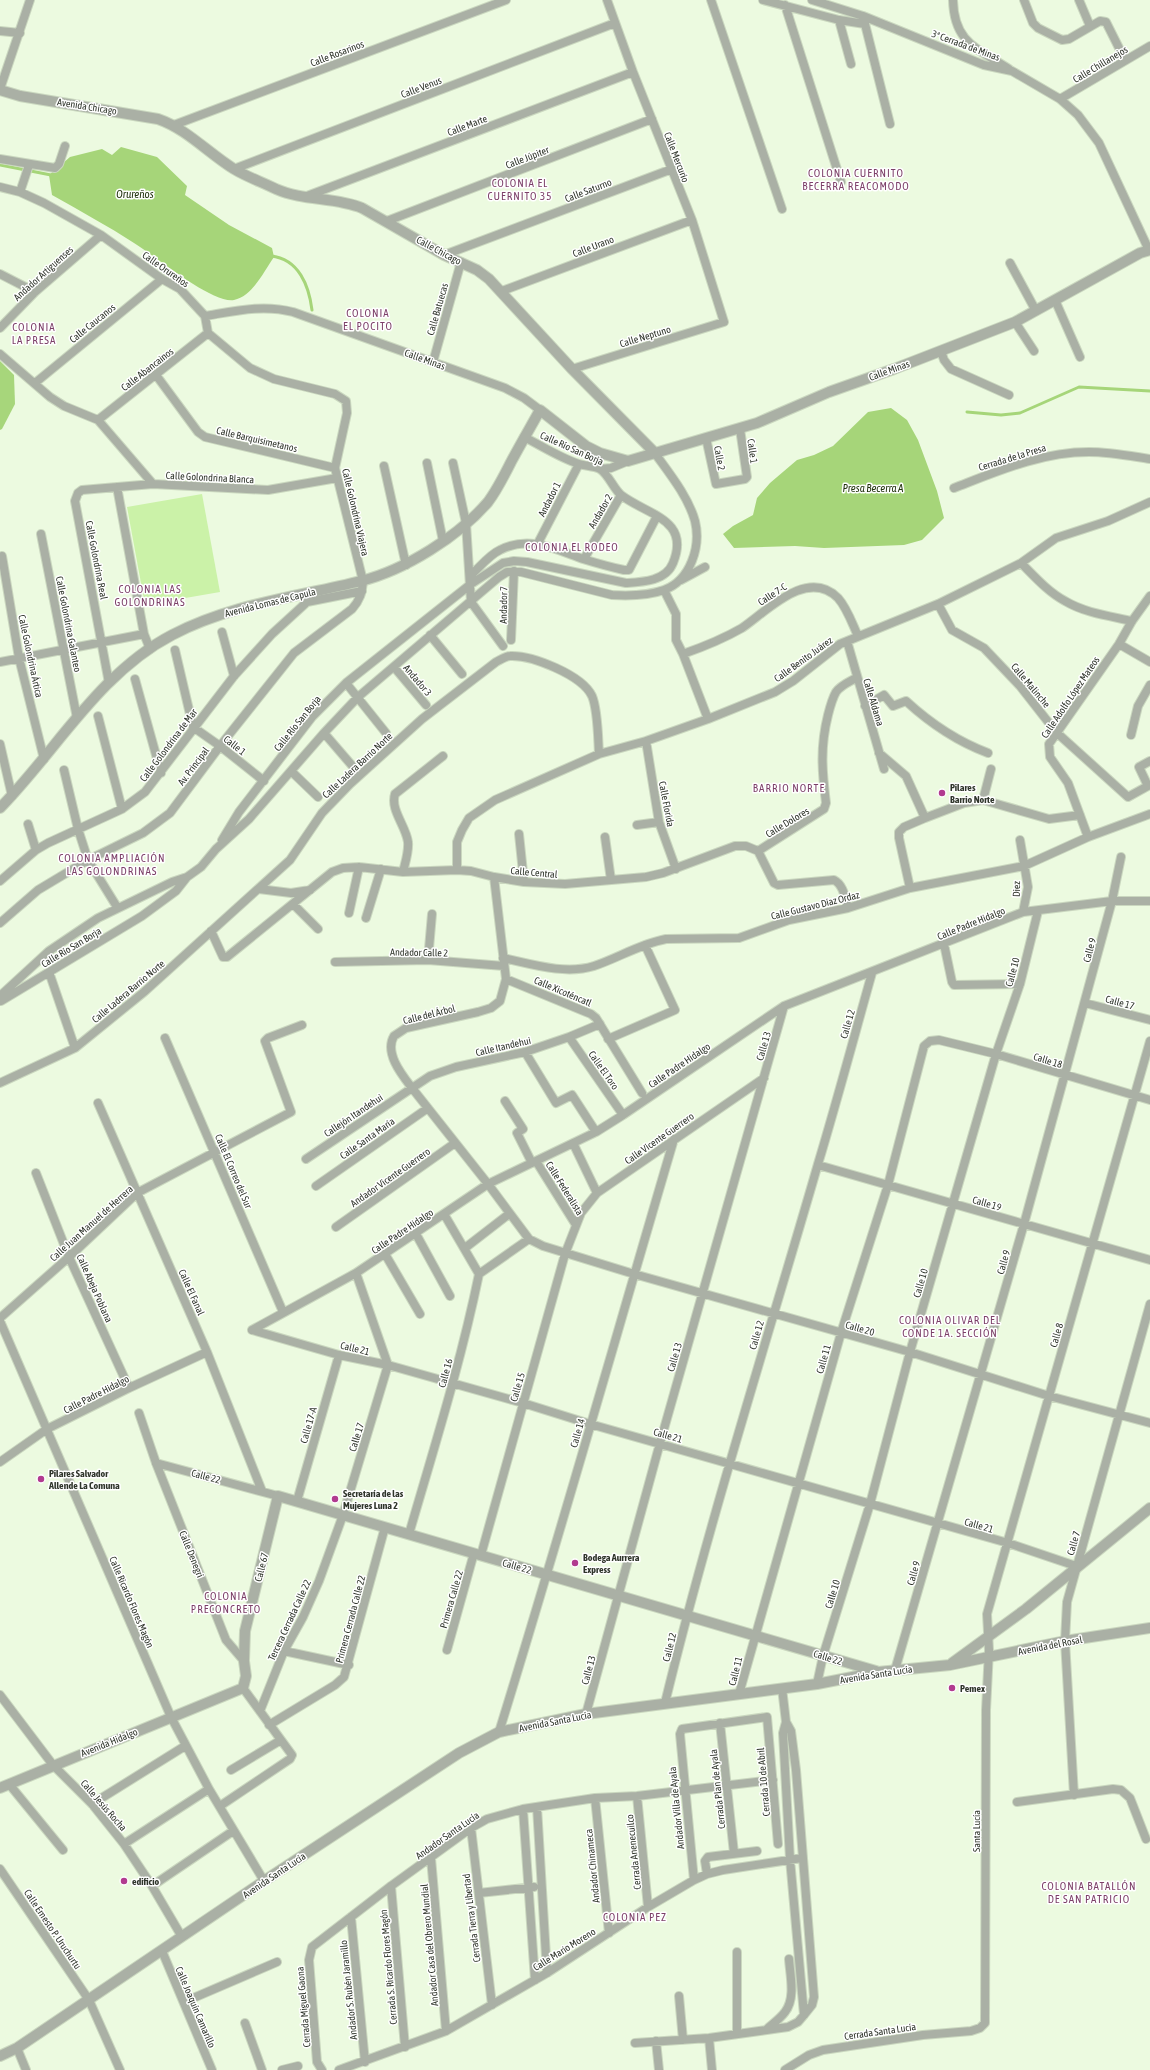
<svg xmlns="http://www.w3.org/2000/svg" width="1150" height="2070" font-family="'Asap Condensed',sans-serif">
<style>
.green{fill:#cbf2a8}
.forest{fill:#a7d67b}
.water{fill:#a6d579}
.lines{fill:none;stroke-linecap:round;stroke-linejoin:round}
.stream{stroke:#a6d579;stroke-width:3}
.minor-casing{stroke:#cad7bf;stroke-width:10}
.tertiary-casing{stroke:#cad7bf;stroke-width:12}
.minor{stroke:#aab0a5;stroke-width:8}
.tertiary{stroke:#aab0a5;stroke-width:10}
.poi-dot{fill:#b13a8f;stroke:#fff;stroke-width:1.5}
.labels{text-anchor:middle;stroke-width:3;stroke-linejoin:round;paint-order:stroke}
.street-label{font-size:10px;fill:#2f352b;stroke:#fff}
.poi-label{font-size:10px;font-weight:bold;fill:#2f352b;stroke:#fff;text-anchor:start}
.neighbourhood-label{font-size:11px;letter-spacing:1px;fill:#7c3f68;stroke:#fff}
.water-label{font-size:11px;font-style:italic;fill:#20320c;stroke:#fff}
</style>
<rect width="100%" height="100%" fill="#ecfae0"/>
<!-- green -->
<path class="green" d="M202 494 220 592 145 605 127 507Z"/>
<!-- forest -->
<path class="forest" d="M0 361 14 375 15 404 2 429 0 430Z"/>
<!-- water -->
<path class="water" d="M121 147 157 157 187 186 185 195 229 225 272 248 274 257C264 271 253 296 234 300 212 304 154 255 134 243 108 226 80 211 52 195L49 175 70 157 102 149 112 155Z
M891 408 907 420 918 440 937 491 944 518 922 540 904 545 824 548 795 546 734 548 723 534 733 526 753 515 757 498 770 483 797 460 814 455 833 446 868 412Z"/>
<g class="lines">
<!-- stream -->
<path class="stream" d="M0 165 51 175
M271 256C299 259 309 286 312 310
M967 412 1001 415 1020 413 1079 387 1150 391"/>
<!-- minor casing -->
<g class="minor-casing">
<path id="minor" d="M711 0 782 209
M763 0 839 20 865 24
M812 0 863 16 984 65 1012 71 1060 99 1078 115 1099 143 1147 246
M953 0C954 43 977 48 1009 69
M1024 0 1033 23 1038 28 1062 40 1069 39 1100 21 1106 22 1125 60
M1079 0 1090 26
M785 5 841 182
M863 16 890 124
M839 20 851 64
M0 31 20 33
M0 89 30 0
M1060 99 1150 46
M174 125 506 0
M0 159 55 168 59 164 65 146
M234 169 615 23
M0 187 20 192 44 203 101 235 162 279 180 289 205 316 208 333 250 368 274 379 335 394 346 401 347 413 335 468 363 581C362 593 360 600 352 609L294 653 220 746 170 813 143 833 88 860 38 890 0 923
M20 192 29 165
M307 196 633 72
M387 221 652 119
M444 255 672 169
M1010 263 1036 311
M0 274 35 292
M502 291 692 220
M1055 300 1080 357
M205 316C235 311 263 304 293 312L505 388 524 398 540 410
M1015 322 1034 351
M0 328 35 292 101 235
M941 351 944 360 951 369 1009 395
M0 354 50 397 64 406 98 420 153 484
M433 362 461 262
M572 369 724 322 692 220 633 72 607 0
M156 375 198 432 205 437 335 468
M35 383 162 279
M98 420 208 333
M706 438 716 484 745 479 747 477 740 429
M427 463 443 541
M453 463 466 523 471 602 503 646
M384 466 406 565
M600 469 611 468 628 461
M117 487 144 634 150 649
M954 488C998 471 1041 452 1089 452 1109 452 1130 456 1150 459
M41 534 77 718
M538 543 579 464
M2 556 19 658 44 759
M584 559 621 495
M1021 563C1034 576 1048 592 1065 601 1085 613 1110 616 1132 621
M470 576C480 567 489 555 500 550 529 535 555 549 583 559 596 563 610 567 624 570H629L657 516
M681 580 705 567
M664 590 676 614V640L683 654 708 719
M938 604 952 630 984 648 1020 686 1056 732 1128 797 1148 786 1139 767 1150 761
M222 632 234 676
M430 635 462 674
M511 640 514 571
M847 641 884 769
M1119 644 1150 662
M175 650 193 727 220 746 264 781
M683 654C703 647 723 639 742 628 766 612 807 567 838 598 847 608 852 623 858 636
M0 662 144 634
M394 667 426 705
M135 679 161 773
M109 683 75 501 78 493 82 490 153 484 268 490 337 478
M346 683 386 733
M865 706 884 695 893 706 906 701C931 724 956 741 988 753
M98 716 122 809
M324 733 355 769
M1131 735 1138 706 1150 685
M646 741 659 822 676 869
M0 744 12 796
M879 753 906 776 925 818 904 827 899 832V838L910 888
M64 770 78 829 88 860 117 907
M291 771 318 797
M983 800 991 769
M925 818 964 803 983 800 1049 819 1080 815
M28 824 36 850
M637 825 659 822
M519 834 524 882
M605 837 611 880
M1088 837 1068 783 1050 757 1049 744 1119 644 1132 621 1150 596
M222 840 239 812 312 717 346 683 471 584 503 563 514 561 527 562 626 583C643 582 666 581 673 563 691 519 647 515 621 495 613 488 609 475 600 469 594 466 585 466 579 464 560 458 542 446 524 437
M1020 840 1028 887 1023 912
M758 851 824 809 826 803C822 771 820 747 828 715 830 707 832 699 836 692 841 685 849 682 856 678
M758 851 774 883 778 885 834 880C844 885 845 899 848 908
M457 870V842L462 830 469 818 495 800 599 754 646 741 708 719 775 692 793 681 840 644 938 604 1021 563 1056 538 1108 521 1150 502
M403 872C405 863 409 852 408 842 406 826 390 810 395 794L443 756
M494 877 506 979 500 1001 491 1008 478 1012 406 1028 394 1036C384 1053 402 1075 412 1088L488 1184 529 1239 543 1246 634 1274 910 1352 1049 1396 1150 1423
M0 881 36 850 48 843 122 809 145 792 234 676 272 634 307 602 362 591
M259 889 291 893 310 890
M294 905 318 929
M349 913 359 867
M366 918 381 869
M211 931 223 957H227L332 872 343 868 359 867 403 872 457 870 471 871 494 877 524 882 565 884 646 877 663 873 735 846H746L758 851
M944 944 952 982 954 985 1020 984
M503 958C531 964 565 975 594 966 618 958 640 944 666 939L739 938 789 920 848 908 910 888 1024 866 1088 837 1150 814
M428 960 432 914
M335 962 428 960 504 966
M49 972 75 1048
M506 979 591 1014 596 1018 642 1093
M0 996 49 951 98 918 172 882 187 877 201 867 216 849 249 819 324 733 358 697 499 577 507 572H521L612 595C629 596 647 596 664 590 691 580 701 546 695 521 688 496 669 473 654 452
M1 1001 142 916 176 891 187 877
M1085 1003 1150 1020
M569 1037 623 1115
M165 1038 283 1312
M608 1039 675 1010 645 945
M525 1052 556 1103 572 1095 596 1132
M0 1083 75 1048 144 992 290 860 322 813 350 784 422 719 496 662C500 660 506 656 510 656 532 655 582 675 592 696 598 710 598 738 599 754
M505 1101 523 1129 517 1133 532 1163
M98 1103 207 1352 262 1491
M573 1143 597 1193
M306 1159 430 1076 456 1067 525 1052 569 1037 600 1024
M536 1161 576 1225
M818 1165 1150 1260
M36 1173 69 1257 129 1388
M316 1186 428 1108
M444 1214 479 1274
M336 1227 455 1143
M416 1234 450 1296
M465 1248 509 1214
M385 1254 420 1314
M0 1318 69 1257 137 1193 291 1112 265 1041 268 1038 302 1025
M0 1321 171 1717 209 1789 264 1881
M252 1330 356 1273 488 1184 596 1132 623 1115 784 1006 1023 912 1112 901H1150
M252 1330 339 1355 388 1365 523 1403 590 1424 1008 1543 1076 1566
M139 1413 156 1463 226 1640 244 1661
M0 1462 47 1429 129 1388 207 1352
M156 1463 278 1496
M297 1501 339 1355
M409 1534C434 1448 461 1362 479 1274L529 1239
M481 1555 565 1254 581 1213 597 1193 764 1078
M447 1650 474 1553
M284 1651 349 1665
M895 1670 1024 1224 1112 901 1121 857
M817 1684 823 1656 870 1504 910 1352 996 1054 1020 984 1038 911
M782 1688 786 1722 783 1733 790 1859 804 2015
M739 1694 841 1333 888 1185 924 1046 930 1041 939 1040 996 1054 1150 1100
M0 1695 53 1765 92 1804 124 1844 152 1886 182 1937
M665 1703C709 1522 766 1344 818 1164 837 1101 854 1037 872 973
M260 1711 284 1651 303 1617 319 1581 343 1515 388 1365 356 1273
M586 1714 660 1443 784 1006
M720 1723 734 1853
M269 1725 335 1685 344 1677 385 1527
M499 1732C560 1535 616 1336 674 1139
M231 1770 281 1740
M9 1784 63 1850
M1074 1795 1065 1641 1067 1602 1150 1304
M637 1796 648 1907
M595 1798 609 1933
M1017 1802 1113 1789 1121 1790 1130 1798 1146 1839
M92 1804 185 1746
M220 1806 290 1759 292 1755 243 1688
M537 1807 547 1973
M523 1809 535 1980
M471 1828 492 2005
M124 1844 209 1789
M431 1858 446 2031
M0 1869 89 2000 120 2070
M707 1874 705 1861 708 1857 757 1851
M694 1880 680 1734 682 1729 767 1717 778 1844
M152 1886 233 1831
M391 1886 405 2047
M479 1893 534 1887
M351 1917 365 2062
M162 1951 212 2070
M679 1996 683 2040
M184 2002 277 1962
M245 2023 262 2070
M766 2030C772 2024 780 2019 785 2012 796 1998 790 1975 789 1959
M737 2034V1952
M709 2038 712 2070
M656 2041 659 2070
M635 2043 709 2038 788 2027 798 2022 804 2015 812 2005 814 1997 796 1770 791 1731 786 1722
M17 2048 26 2070
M282 2070 298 2066
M322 2070 317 2062 309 1960 312 1947 391 1886 471 1828 487 1819 523 1809 595 1798 637 1796 773 1780
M339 2070 446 2031 547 1973 648 1907 694 1880 707 1874 723 1870 802 1858
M785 2070 809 2055 823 2050 923 2035 971 2031 980 2028 985 2023 986 1710 989 1650 987 1614 1150 1041"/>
</g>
<!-- tertiary casing -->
<g class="tertiary-casing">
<path id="tertiary" d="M0 90 20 96 158 119C187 129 208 153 234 169 247 177 262 182 276 189 303 201 335 197 362 208L444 255 477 270 489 279 572 369 654 452
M0 808C56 751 99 673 172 635 231 604 297 597 361 581 405 570 459 536 488 502 497 490 504 476 511 462 520 445 530 428 540 410L586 446 600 453 628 461 757 423 829 392 894 369 1015 322 1140 253 1150 250
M952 1663 1026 1609 1150 1508
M0 1788 243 1688 246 1676 244 1661 245 1631 278 1496 876 1671
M0 2056 17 2048 264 1881 459 1753 499 1732 586 1714 817 1684 878 1672 950 1665 1065 1641 1150 1628"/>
</g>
<!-- minor -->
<use href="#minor" class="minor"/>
<!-- tertiary -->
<use href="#tertiary" class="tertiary"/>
</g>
<!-- markers -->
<g class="poi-dot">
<circle cx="942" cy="793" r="4"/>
<circle cx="41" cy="1479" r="4"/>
<circle cx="335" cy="1499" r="4"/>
<circle cx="575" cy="1563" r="4"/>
<circle cx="952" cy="1688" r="4"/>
<circle cx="124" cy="1881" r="4"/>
</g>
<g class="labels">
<!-- street labels -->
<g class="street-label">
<text transform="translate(966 45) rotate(20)" y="4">3ª Cerrada de Minas</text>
<text transform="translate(337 53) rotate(-21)" y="4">Calle Rosarinos</text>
<text transform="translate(1100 64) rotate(-31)" y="4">Calle Chillanejos</text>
<text transform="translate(421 87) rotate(-21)" y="4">Calle Venus</text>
<text transform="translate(87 106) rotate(9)" y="4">Avenida Chicago</text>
<text transform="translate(467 125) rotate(-21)" y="4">Calle Marte</text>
<text transform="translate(527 157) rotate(-21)" y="4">Calle Júpiter</text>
<text transform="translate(677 157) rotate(69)" y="4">Calle Mercurio</text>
<text transform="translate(588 190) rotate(-21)" y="4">Calle Saturno</text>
<text transform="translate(593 246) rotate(-21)" y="4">Calle Urano</text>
<text transform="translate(439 250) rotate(28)" y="4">Calle Chicago</text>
<text transform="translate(166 269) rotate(35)" y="4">Calle Orureños</text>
<text transform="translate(43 273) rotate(-42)" y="4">Andador Artiguenses</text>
<text transform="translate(437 309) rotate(-74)" y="4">Calle Batuecas</text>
<text transform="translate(92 323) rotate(-39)" y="4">Calle Caucanos</text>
<text transform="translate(645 336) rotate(-17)" y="4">Calle Neptuno</text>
<text transform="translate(425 359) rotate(20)" y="4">Calle Minas</text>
<text transform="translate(147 369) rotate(-38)" y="4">Calle Abancainos</text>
<text transform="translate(889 370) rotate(-20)" y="4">Calle Minas</text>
<text transform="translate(257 439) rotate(13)" y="4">Calle Barquisimetanos</text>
<text transform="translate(572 448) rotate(24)" y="4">Calle Río San Borja</text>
<text transform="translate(753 451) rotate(82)" y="4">Calle 1</text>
<text transform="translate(1012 457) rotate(-17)" y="4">Cerrada de la Presa</text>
<text transform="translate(720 458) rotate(80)" y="4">Calle 2</text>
<text transform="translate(210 477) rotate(3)" y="4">Calle Golondrina Blanca</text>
<text transform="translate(549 499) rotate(-63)" y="4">Andador 1</text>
<text transform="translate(600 511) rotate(-60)" y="4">Andador 2</text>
<text transform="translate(356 512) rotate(77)" y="4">Calle Golondrina Viajera</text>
<text transform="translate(97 560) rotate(79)" y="4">Calle Golondrina Real</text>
<text transform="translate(772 594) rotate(-33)" y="4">Calle 7-C</text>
<text transform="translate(270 602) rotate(-14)" y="4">Avenida Lomas de Capula</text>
<text transform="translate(503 605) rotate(-89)" y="4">Andador 7</text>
<text transform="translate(69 624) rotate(79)" y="4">Calle Golondrina Galanteo</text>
<text transform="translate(31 656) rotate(78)" y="4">Calle Golondrina Ártica</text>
<text transform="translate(803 659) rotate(-36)" y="4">Calle Benito Juárez</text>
<text transform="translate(418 680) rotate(50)" y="4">Andador 3</text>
<text transform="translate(1031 685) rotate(50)" y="4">Calle Malinche</text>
<text transform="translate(1070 697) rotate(-56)" y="4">Calle Adolfo López Mateos</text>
<text transform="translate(874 702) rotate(73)" y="4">Calle Aldama</text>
<text transform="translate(297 723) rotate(-51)" y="4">Calle Río San Borja</text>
<text transform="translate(168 745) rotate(-53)" y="4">Calle Golondrina de Mar</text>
<text transform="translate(235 745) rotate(38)" y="4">Calle 1</text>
<text transform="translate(357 765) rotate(-43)" y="4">Calle Ladera Barrio Norte</text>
<text transform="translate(193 766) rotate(-53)" y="4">Av. Principal</text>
<text transform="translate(667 804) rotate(79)" y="4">Calle Florida</text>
<text transform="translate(787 822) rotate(-31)" y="4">Calle Dolores</text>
<text transform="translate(534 872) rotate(5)" y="4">Calle Central</text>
<text transform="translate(1016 889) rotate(-89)" y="4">Diez</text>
<text transform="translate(815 905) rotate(-14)" y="4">Calle Gustavo Díaz Ordaz</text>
<text transform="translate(971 923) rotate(-22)" y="4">Calle Padre Hidalgo</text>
<text transform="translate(71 947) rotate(-31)" y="4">Calle Río San Borja</text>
<text transform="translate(1089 950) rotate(-75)" y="4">Calle 9</text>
<text transform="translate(419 952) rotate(1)" y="4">Andador Calle 2</text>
<text transform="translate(1012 972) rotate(-75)" y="4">Calle 10</text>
<text transform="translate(128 991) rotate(-40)" y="4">Calle Ladera Barrio Norte</text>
<text transform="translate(563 991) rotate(23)" y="4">Calle Xicoténcatl</text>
<text transform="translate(1120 1002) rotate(15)" y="4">Calle 17</text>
<text transform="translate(429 1014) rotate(-14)" y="4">Calle del Árbol</text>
<text transform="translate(847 1024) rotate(-74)" y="4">Calle 12</text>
<text transform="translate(503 1046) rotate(-13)" y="4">Calle Itandehui</text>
<text transform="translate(763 1046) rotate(-74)" y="4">Calle 13</text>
<text transform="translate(1048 1060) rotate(17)" y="4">Calle 18</text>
<text transform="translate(679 1065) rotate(-34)" y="4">Calle Padre Hidalgo</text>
<text transform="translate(604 1070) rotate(55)" y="4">Calle El Toro</text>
<text transform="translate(353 1115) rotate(-34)" y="4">Callejón Itandehui</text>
<text transform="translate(367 1138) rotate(-35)" y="4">Calle Santa María</text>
<text transform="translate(659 1138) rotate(-35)" y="4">Calle Vicente Guerrero</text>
<text transform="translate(234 1171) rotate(67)" y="4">Calle El Correo del Sur</text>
<text transform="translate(390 1177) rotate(-35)" y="4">Andador Vicente Guerrero</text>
<text transform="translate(565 1188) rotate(58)" y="4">Calle Federalista</text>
<text transform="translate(987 1203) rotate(16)" y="4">Calle 19</text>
<text transform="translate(91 1223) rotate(-42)" y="4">Calle Juan Manuel de Herrera</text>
<text transform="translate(402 1231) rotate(-34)" y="4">Calle Padre Hidalgo</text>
<text transform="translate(1003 1262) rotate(-74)" y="4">Calle 9</text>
<text transform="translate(920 1283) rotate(-74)" y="4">Calle 10</text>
<text transform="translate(95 1288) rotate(66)" y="4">Calle Abeja Poblana</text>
<text transform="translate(192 1292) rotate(66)" y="4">Calle El Fanal</text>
<text transform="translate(860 1328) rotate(16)" y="4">Calle 20</text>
<text transform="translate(756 1335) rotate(-74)" y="4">Calle 12</text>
<text transform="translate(1056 1335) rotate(-74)" y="4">Calle 8</text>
<text transform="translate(355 1348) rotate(13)" y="4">Calle 21</text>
<text transform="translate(674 1357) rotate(-74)" y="4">Calle 13</text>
<text transform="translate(823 1359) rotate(-74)" y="4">Calle 11</text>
<text transform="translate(445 1373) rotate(-75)" y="4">Calle 16</text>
<text transform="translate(517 1387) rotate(-74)" y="4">Calle 15</text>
<text transform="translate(96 1394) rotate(-27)" y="4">Calle Padre Hidalgo</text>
<text transform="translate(308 1425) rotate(-74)" y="4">Calle 17-A</text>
<text transform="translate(577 1433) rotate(-74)" y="4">Calle 14</text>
<text transform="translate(668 1435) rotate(16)" y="4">Calle 21</text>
<text transform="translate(356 1437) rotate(-73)" y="4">Calle 17</text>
<text transform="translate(206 1476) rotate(15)" y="4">Calle 22</text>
<text transform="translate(979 1525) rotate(16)" y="4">Calle 21</text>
<text transform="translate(1073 1543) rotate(-74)" y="4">Calle 7</text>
<text transform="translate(192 1554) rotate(68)" y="4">Calle Denegri</text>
<text transform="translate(517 1566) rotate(16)" y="4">Calle 22</text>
<text transform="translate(261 1567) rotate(-76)" y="4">Calle 67</text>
<text transform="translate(913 1573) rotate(-74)" y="4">Calle 9</text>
<text transform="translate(832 1594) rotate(-73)" y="4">Calle 10</text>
<text transform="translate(451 1599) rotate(-74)" y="4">Primera Calle 22</text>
<text transform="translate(132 1602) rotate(67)" y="4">Calle Ricardo Flores Magón</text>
<text transform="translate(350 1619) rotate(-75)" y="4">Primera Cerrada Calle 22</text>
<text transform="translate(289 1620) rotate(-65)" y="4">Tercera Cerrada Calle 22</text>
<text transform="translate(1050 1645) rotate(-11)" y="4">Avenida del Rosal</text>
<text transform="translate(669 1647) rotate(-76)" y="4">Calle 12</text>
<text transform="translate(828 1657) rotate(17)" y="4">Calle 22</text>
<text transform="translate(588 1670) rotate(-75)" y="4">Calle 13</text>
<text transform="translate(735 1671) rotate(-76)" y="4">Calle 11</text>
<text transform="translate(876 1674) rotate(-9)" y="4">Avenida Santa Lucía</text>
<text transform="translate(555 1721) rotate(-11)" y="4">Avenida Santa Lucía</text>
<text transform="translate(109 1742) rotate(-22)" y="4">Avenida Hidalgo</text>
<text transform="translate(763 1782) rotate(-95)" y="4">Cerrada 10 de Abril</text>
<text transform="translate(717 1789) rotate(-96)" y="4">Cerrada Plan de Ayala</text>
<text transform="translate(104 1805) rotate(49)" y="4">Calle Jesús Rocha</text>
<text transform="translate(676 1808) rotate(-96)" y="4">Andador Villa de Ayala</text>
<text transform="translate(976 1831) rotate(-90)" y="4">Santa Lucía</text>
<text transform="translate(447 1835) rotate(-35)" y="4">Andador Santa Lucía</text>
<text transform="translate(633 1852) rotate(-96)" y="4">Cerrada Anenecuilco</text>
<text transform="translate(592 1866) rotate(-96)" y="4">Andador Chinameca</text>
<text transform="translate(274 1875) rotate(-34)" y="4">Avenida Santa Lucía</text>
<text transform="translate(471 1918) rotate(-97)" y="4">Cerrada Tierra y Libertad</text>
<text transform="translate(53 1929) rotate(56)" y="4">Calle Ernesto P. Uruchurtu</text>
<text transform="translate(429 1945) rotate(-95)" y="4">Andador Casa del Obrero Mundial</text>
<text transform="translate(564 1949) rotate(-32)" y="4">Calle Mario Moreno</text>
<text transform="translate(388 1967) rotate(-95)" y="4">Cerrada S. Ricardo Flores Magón</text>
<text transform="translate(348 1990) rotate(-96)" y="4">Andador S. Rubén Jaramillo</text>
<text transform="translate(196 2007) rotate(67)" y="4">Calle Joaquín Camarillo</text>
<text transform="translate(303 2007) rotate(-95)" y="4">Cerrada Miguel Gaona</text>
<text transform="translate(880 2031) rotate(-8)" y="4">Cerrada Santa Lucía</text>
</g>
<!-- poi labels -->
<g class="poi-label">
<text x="950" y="791">Pilares<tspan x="950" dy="12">Barrio Norte</tspan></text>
<text x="49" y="1477">Pilares Salvador<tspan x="49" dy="12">Allende La Comuna</tspan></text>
<text x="343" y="1497">Secretaría de las<tspan x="343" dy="12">Mujeres Luna 2</tspan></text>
<text x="583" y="1561">Bodega Aurrera<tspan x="583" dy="12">Express</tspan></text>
<text x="960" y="1692">Pemex</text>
<text x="132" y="1885">edificio</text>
</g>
<!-- neighbourhood labels -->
<g class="neighbourhood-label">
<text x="856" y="177">COLONIA CUERNITO<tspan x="856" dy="13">BECERRA REACOMODO</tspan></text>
<text x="520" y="187">COLONIA EL<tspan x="520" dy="13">CUERNITO 35</tspan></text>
<text x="368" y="317">COLONIA<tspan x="368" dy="13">EL POCITO</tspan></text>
<text x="34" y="331">COLONIA<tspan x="34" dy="13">LA PRESA</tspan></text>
<text x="572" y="551">COLONIA EL RODEO</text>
<text x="150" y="593">COLONIA LAS<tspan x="150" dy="13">GOLONDRINAS</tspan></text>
<text x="789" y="792">BARRIO NORTE</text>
<text x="112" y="862">COLONIA AMPLIACIÓN<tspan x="112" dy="13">LAS GOLONDRINAS</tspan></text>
<text x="950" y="1324">COLONIA OLIVAR DEL<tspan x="950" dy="13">CONDE 1A. SECCIÓN</tspan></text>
<text x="226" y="1600">COLONIA<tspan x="226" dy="13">PRECONCRETO</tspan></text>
<text x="1089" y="1890">COLONIA BATALLÓN<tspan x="1089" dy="13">DE SAN PATRICIO</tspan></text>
<text x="635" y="1921">COLONIA PEZ</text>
</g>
<!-- water labels -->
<g class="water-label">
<text x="135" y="198">Orureños</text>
<text x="873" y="492">Presa Becerra A</text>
</g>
</g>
</svg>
